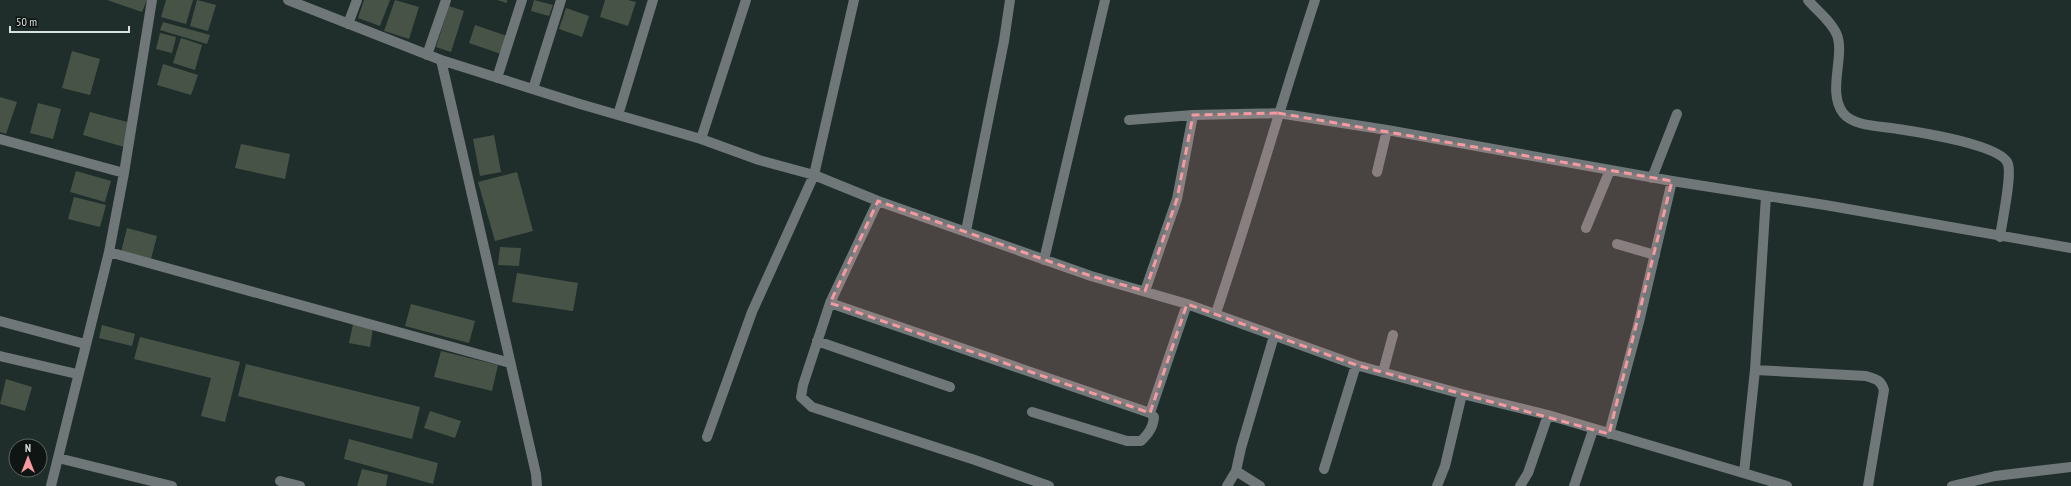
<svg xmlns="http://www.w3.org/2000/svg" width="2071" height="486" font-family="'PT Sans Narrow',sans-serif">
<style>
.building{fill:#485348}
.lines{fill:none;stroke-linecap:round;stroke-linejoin:round}
.minor{stroke:#6f7778;stroke-width:10}
.marked{fill:#f49aa0;fill-opacity:0.2;stroke:#f49aa0;stroke-width:3;stroke-dasharray:8 5;stroke-linejoin:round}
</style>
<rect width="100%" height="100%" fill="#1f2e2a"/>
<!-- building -->
<path class="building" d="M107 0H147L142 12Z
M166 0H193L186 24 161 17Z
M197 0 216 5 208 31 190 26Z
M364 0H390L380 26 358 18Z
M395 0 419 7 409 39 384 31Z
M497 0H507V3Z
M534 0 553 5 549 16 531 11Z
M605 0H628L636 2 628 26 600 17Z
M449 6 464 11 451 52 436 47Z
M566 8 589 16 582 37 559 29Z
M163 22 210 35 207 44 160 30Z
M475 25 507 36 501 54 469 43Z
M160 33 176 37 172 53 156 49Z
M181 38 202 45 195 70 173 63Z
M72 51 100 59 90 95 62 88Z
M163 64 198 75 191 95 157 85Z
M0 97 17 102 6 134 0 132Z
M38 103 61 109 53 139 30 133Z
M90 112 131 123 124 147 83 135Z
M494 135 501 172 480 176 473 139Z
M241 144 290 154 285 179 235 168Z
M76 171 111 181 105 202 70 192Z
M517 172 533 231 495 241 478 182Z
M74 197 106 205 100 227 68 219Z
M127 228 157 236 151 259 121 252Z
M500 247 521 248 519 266 498 265Z
M517 273 578 283 573 311 512 302Z
M411 304 475 321 469 343 405 326Z
M353 324 373 328 370 347 349 343Z
M102 325 135 334 132 346 99 338Z
M140 337 240 362 225 422 201 416 211 378 134 359Z
M441 351 498 365 492 391 434 377Z
M246 364 420 407 412 439 238 396Z
M6 379 32 387 25 411 0 404Z
M430 411 461 421 455 438 424 428Z
M349 439 438 463 433 484 344 459Z
M362 469 388 475 386 486H357Z"/>
<g class="lines">
<!-- minor -->
<path class="minor" d="M288 0 441 60 536 474 537 486
M1808 0C1817 11 1832 22 1837 35 1845 56 1827 92 1843 113 1854 127 1882 126 1898 129 1918 132 2002 145 2008 164 2012 177 2002 221 2000 237
M348 24 357 0
M427 55 446 0
M441 60 580 104 701 139 759 160 814 175 878 201 1091 276 1187 304 1356 365 1462 394 1548 415 1787 486
M497 78 522 0
M533 89 561 0
M618 115 653 0
M1129 120 1193 115 1278 113 1387 130 1672 181 1825 205 2071 248
M0 139 124 173
M701 139 746 0
M1377 172 1387 130
M1652 178 1677 114
M878 201 830 303 803 385 801 397 812 407 975 460 1049 486
M1586 228 1610 170
M966 231 1004 41 1010 0
M1617 244 1655 255
M109 252 510 363
M1044 260 1105 0
M1145 291 1177 199 1193 115
M830 303 1150 413 1154 417C1153 428 1148 434 1141 441H1127L1032 412
M1216 313C1251 210 1281 104 1315 0
M0 321 85 344
M817 341 950 387
M0 356 77 374
M1755 370 1866 376C1876 379 1881 380 1884 390L1868 486
M1383 372 1393 335
M1150 413 1187 304
M1609 434 1639 322 1672 181
M707 437 752 312 814 175 854 0
M58 458 172 486
M1324 469 1356 365
M1744 473 1755 370 1766 196
M280 481 300 486
M51 486 109 252 124 173 152 0
M1227 486 1236 471
M1260 486 1236 471 1241 448 1274 336
M1437 486 1445 466 1462 394
M1520 486 1528 473 1548 415
M1574 486 1593 430
M1952 486 1995 476 2071 467"/>
</g>
<!-- marked area -->
<path class="marked" d="M1278 113 1672 181 1609 434 1356 365 1187 304 1150 413 830 303 878 201 1091 276 1145 291 1177 199 1193 115Z"/>
<!-- north arrow -->
<g transform="translate(28 458)"><circle r="19" fill="#0e1513" stroke="#5f6764"/>
<path d="M0-3L7 15L0 10L-7 15Z" fill="#f49aa0"/>
<text y="-6" font-size="11" font-weight="bold" text-anchor="middle" fill="#d8e1de">N</text>
</g>
<!-- scale -->
<path d="M10 26v6h119v-6" fill="none" stroke="#d8e1de" stroke-width="2"/>
<text x="16" y="26" font-size="12" fill="#d8e1de" stroke="#0e1513" stroke-width="3" paint-order="stroke">50 m</text>
</svg>
